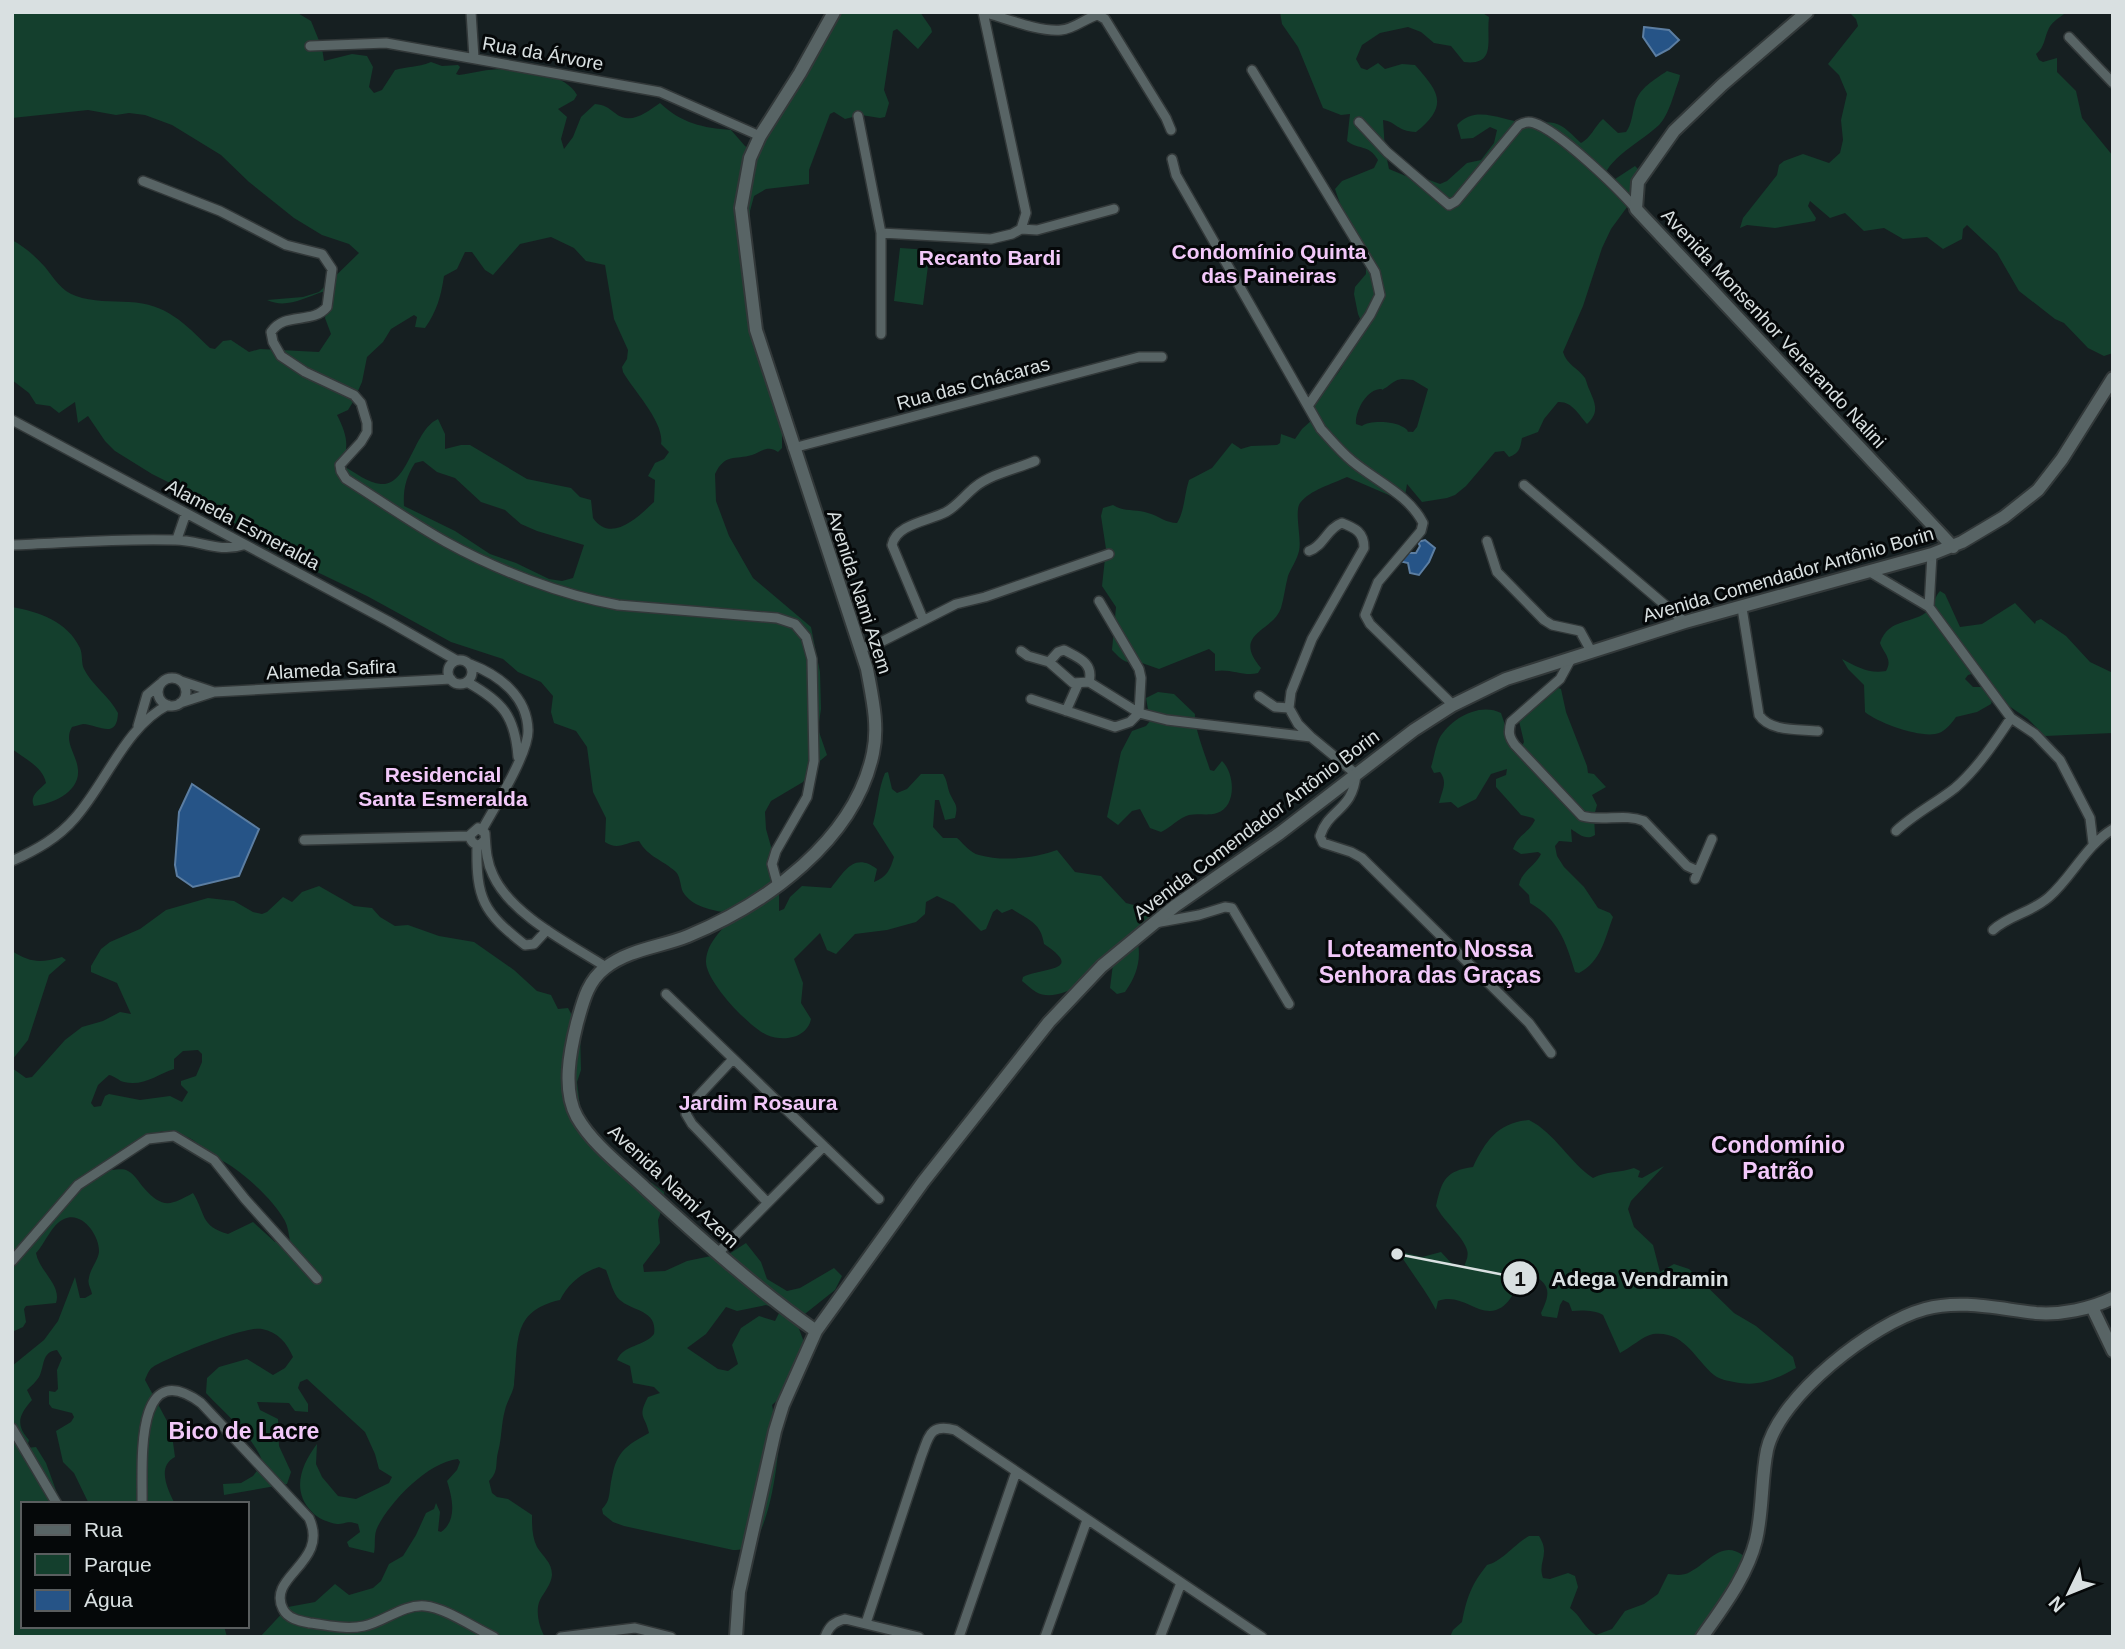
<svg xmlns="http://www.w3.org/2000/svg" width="2125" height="1649" font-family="Helvetica,sans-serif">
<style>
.green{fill:#143f2d;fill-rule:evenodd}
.water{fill:#265487;stroke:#5c7ea2;stroke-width:2}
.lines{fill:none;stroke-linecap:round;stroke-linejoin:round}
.street-casing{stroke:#323839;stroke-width:12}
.secondary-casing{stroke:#323839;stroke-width:16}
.street{stroke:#586465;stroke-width:9}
.secondary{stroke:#586465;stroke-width:12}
.labels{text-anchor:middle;stroke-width:6;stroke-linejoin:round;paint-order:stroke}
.street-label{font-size:19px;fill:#d9e0e1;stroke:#050809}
.neighbourhood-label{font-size:21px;font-weight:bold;fill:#f2c8f9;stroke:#050809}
.quarter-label{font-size:23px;font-weight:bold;fill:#f2c8f9;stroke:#050809}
.leader{fill:none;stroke:#d9e0e1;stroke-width:2.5}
.callout-dot{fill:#d9e0e1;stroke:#050809;stroke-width:2.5}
.mark-label{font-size:21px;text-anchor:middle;font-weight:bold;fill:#111}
.callout-label{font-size:21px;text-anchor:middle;font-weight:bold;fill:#d9e0e1;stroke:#050809;stroke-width:6;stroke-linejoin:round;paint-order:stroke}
</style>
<rect width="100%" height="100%" fill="#161f21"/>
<!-- green -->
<path class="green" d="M12 12H296L311 21 322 48 324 61 352 54 367 56 373 67 369 87 374 93 382 90 395 70C409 66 416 68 431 62L442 66 458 65 460 67 456 74 459 75C473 73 488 69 502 69 525 70 565 73 577 95L574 100 558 109 567 117 561 139 564 149 573 137 581 117 595 104C605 105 607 107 615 113 630 126 647 112 660 103 681 123 703 128 731 130L745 146 755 152 766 139 836 12H920L931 28 932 32 918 49 897 29 893 31 884 90 889 103 885 117 880 118 861 115 845 119 834 112 830 114 809 170V184L766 189 754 196 750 211V258L757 305 774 368 768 383 782 431V448L778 452C768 445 762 451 752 455 735 460 725 453 715 474L716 501 729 536 753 578 811 627 820 672 821 709 818 729 827 755 815 765 803 782 771 801 765 812 766 829 779 875V911L784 909 790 897 802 886 831 888C845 871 854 852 877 869L874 882C887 877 890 870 894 857L873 824C878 806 878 790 885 773L888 772 892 789 897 793 907 789 921 774H943C948 781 947 789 951 796 956 806 958 805 955 818L945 820 939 800H935L933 827 943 838H957C964 844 970 853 979 855 1003 862 1035 858 1057 850L1075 872 1101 876 1126 903 1149 909 1150 916 1137 938C1142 959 1137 975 1125 992L1117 994 1110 988 1113 964C1094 976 1058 1005 1036 992 1031 989 1026 984 1022 981L1023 977C1042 967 1086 972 1044 944 1041 923 1029 920 1012 909L1002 913 997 909 993 912 986 929 981 931 954 904 937 896 926 902 925 914 916 922 887 930 855 934 836 954 827 950 820 933 794 959 803 983 801 1003 811 1019C807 1038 784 1042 767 1035 750 1028 705 981 706 961 707 944 719 932 731 920L727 913C712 910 692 907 683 892 680 886 681 878 676 872 663 860 648 857 639 841 626 842 618 851 605 842L606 818 593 792 587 747 576 731 554 723 551 712 553 696 541 682 518 672 503 659 451 642 367 596 265 547 206 501 152 474 115 451 105 441 88 416 78 423 75 402 59 413 50 406 36 404 29 393 12 380V240C25 247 35 256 45 267 54 278 61 291 76 296 92 302 112 301 129 302 167 304 184 323 210 348L215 349 223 341 231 340 249 352 260 349 319 352 331 334 325 318 329 295 327 292H322C304 298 286 309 267 300L303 297 319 292 359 253 349 244 322 235 294 218 249 182 221 155 172 125 145 115 129 113 116 115 88 110 12 118ZM551 237 574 248 586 261 605 265 614 319 628 350 627 359 622 367 623 372C634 391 665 423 661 444L669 452 664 459 655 463 648 476 655 480 654 502C638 517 611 544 593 518L591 500 580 497 571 488 527 479 470 445H461L445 449V434L438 419C413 430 409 486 381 484 368 483 356 473 345 467L342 464C350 445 346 433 337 415L348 410 353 402 362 382 367 357 383 342 391 329 414 315 417 317 415 327 425 328C437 311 441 296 444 276L457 269 465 252H472L485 270 493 275 520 244ZM423 461 437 472 455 478 481 502 505 510 521 524 537 531 584 545 573 578 562 581 549 579 516 563 490 554 455 531 404 506C403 489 406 477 415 463Z
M1280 12H1481L1489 17C1486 40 1497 66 1464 62L1451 46 1434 43 1421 32 1408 27 1380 33 1362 45 1356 59 1361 68 1367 70 1378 63 1385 69 1402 64 1415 65C1438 91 1450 105 1416 132 1396 131 1397 122 1383 120L1385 150 1389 169 1418 181 1424 178 1440 184 1447 181 1467 163 1481 160 1494 143 1497 130 1490 127 1473 138 1461 139 1457 125C1476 104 1502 121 1526 123 1535 124 1545 121 1554 123 1564 125 1573 136 1581 143 1591 138 1594 127 1603 119L1618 133 1626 132C1632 124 1632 114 1635 104 1639 88 1654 80 1667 71L1680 75 1679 80C1674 93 1669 115 1659 125 1644 140 1603 160 1603 183H1609L1635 166 1640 171 1638 192 1611 229 1602 248 1583 306 1563 352C1567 365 1578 368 1585 378 1586 380 1588 387 1589 389 1595 403 1600 412 1587 424 1579 415 1572 401 1558 402L1544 419 1538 432 1522 438C1520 448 1520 453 1509 457L1504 451 1495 452 1466 486 1455 495 1447 498 1422 502 1407 484 1405 496 1398 499 1347 477C1332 484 1310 490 1300 503 1294 512 1302 539 1299 551 1297 560 1291 568 1288 576 1285 587 1284 598 1281 608 1273 632 1231 633 1261 668L1258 673C1244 677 1231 668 1215 671V654L1209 649 1159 669 1142 663 1139 665 1136 662C1124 664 1120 658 1112 650L1116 607 1102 586 1106 549 1101 516 1103 508 1113 505C1123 512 1137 509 1148 513 1159 516 1166 523 1177 523 1185 510 1184 495 1189 480L1212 468 1232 443 1241 449 1251 446 1277 445 1280 443 1281 434 1295 439 1302 429 1312 420C1312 413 1311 404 1316 398 1325 382 1350 371 1344 350L1364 328 1358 314 1354 294 1355 287 1366 274V262L1347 224 1335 189 1342 181 1374 168 1378 160C1369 144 1358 150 1347 141L1350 114 1341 115 1323 108 1298 47 1282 24ZM1402 379 1413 380 1428 389 1417 427 1413 432C1402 431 1413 433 1403 427 1394 421 1369 420 1362 426L1356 424C1355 413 1364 394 1376 390 1387 387 1377 393 1387 387 1392 383 1395 380 1402 379Z
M1849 12H2067C2060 17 2053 21 2049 28 2044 38 2045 47 2036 54L2039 60 2043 62 2057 58V72L2076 91 2082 118 2113 156V353L2104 356 2088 348 2064 323 2055 319 2019 291 1997 253 1967 225 1963 229 1962 239 1943 249 1927 237 1903 239 1884 228 1864 231 1845 213 1830 218 1810 201 1808 206 1816 218 1815 221 1775 228 1747 225 1740 228 1743 218 1777 175 1779 165 1784 161 1803 154 1829 163 1840 153 1843 140 1841 120 1847 94 1839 75 1828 64 1858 26 1856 19Z
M900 248 930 250 923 305 894 301Z
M1940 591 1945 594 1960 627 1982 624 2015 603 2035 624 2036 621 2041 619 2066 636 2090 662 2113 673V733L2045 736 2028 719 2009 706 1985 674 1980 672 1968 675 1965 679 1973 687H1984L1994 696 1991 704 1977 712 1956 717C1951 724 1944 733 1935 734 1918 737 1878 723 1865 712L1864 685 1848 669 1842 659C1857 667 1869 674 1886 671 1893 659 1884 654 1880 643 1889 617 1913 625 1929 610 1934 604 1935 596 1940 591Z
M12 607C39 612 67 621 80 648 83 655 81 663 84 669 91 684 110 697 118 713 117 740 99 725 83 724 82 724 73 727 72 727 63 742 77 754 78 770 80 792 52 804 34 806 29 796 39 790 46 783 43 767 24 758 12 749Z
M1553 686 1561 689 1566 712 1587 766 1588 773 1594 774 1606 787 1592 795 1597 805 1594 816 1595 835C1586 841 1579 834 1571 829L1572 842 1559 841 1555 846 1557 856 1564 867 1584 887 1598 908 1610 913 1613 917C1605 938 1601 962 1579 973L1575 972C1566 942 1559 920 1530 903L1529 895 1519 885C1521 872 1535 866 1541 854L1538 852 1521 854 1513 849C1518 834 1528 834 1535 820L1533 818 1521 815 1496 787V779L1506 775 1507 769 1491 774 1476 799 1458 808 1451 802 1439 803C1442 791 1448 782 1440 772L1434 773 1431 767C1434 758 1435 748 1439 739 1450 719 1479 702 1501 713L1507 731 1522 746 1524 742 1519 721 1522 712C1536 705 1550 702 1553 686Z
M1158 692 1174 694 1195 714C1194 728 1205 754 1210 770L1214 771 1222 761C1235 773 1237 807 1217 813 1208 816 1198 813 1189 815 1180 817 1170 828 1161 832L1150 828 1140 809 1132 811 1118 825 1107 817 1121 752 1132 731 1146 726 1150 721 1146 698Z
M319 886 354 906 372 908 380 917 395 926 408 925 439 936 474 942 514 970 537 991 551 995 558 1009 568 1008 580 1030 581 1070 577 1082 583 1131 619 1171 652 1183 664 1192 665 1201 658 1220 660 1243 643 1265 644 1272 665 1271 687 1261 711 1256H726L746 1243 761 1262 767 1279 787 1291 800 1288 834 1268 842 1276 835 1290 796 1321 804 1342V1353L783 1395 772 1405C775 1417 771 1417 771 1426 771 1435 778 1444 778 1453 776 1475 768 1527 753 1543 748 1549 741 1550 733 1550L624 1526 613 1522 603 1514 602 1509C608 1503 609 1498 610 1489 615 1456 619 1449 649 1433 645 1415 637 1418 648 1397L660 1393 654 1387 633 1383 630 1366 617 1360C624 1344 644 1347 654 1334 658 1308 629 1312 617 1297 612 1290 609 1277 606 1270L599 1267C581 1273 569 1283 560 1300 510 1311 519 1344 514 1385 513 1393 507 1401 505 1410 501 1424 502 1438 498 1452 495 1465 499 1471 489 1481L492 1493 497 1497 508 1499 532 1515C532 1526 532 1537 537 1547 543 1557 552 1562 552 1575 551 1585 544 1592 540 1600 535 1610 539 1628 545 1637H260L288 1607 315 1602 335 1584 349 1595 373 1588 381 1581 389 1564 403 1556 416 1535 426 1513 434 1509 436 1503 440 1512 438 1531 441 1532C458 1520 452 1497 447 1481L457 1470 460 1462 458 1459C428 1462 391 1501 378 1526 373 1535 376 1544 374 1553L349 1547 347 1542 360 1532 358 1524C347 1520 346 1524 337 1524 329 1523 317 1518 312 1512 291 1491 301 1465 317 1444L316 1464 322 1477 338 1496 356 1499 389 1483 392 1477 379 1469 375 1454 365 1432 307 1379 300 1382 298 1388 308 1404V1412L295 1411 289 1403 257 1402 260 1410 278 1419 279 1446 291 1472 287 1484 224 1495 223 1484 241 1483 253 1476 263 1463C253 1435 226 1415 206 1393L207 1378 219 1367 247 1359 273 1375 285 1368 293 1357C287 1343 278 1332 262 1329 247 1325 169 1357 153 1367 149 1369 147 1375 145 1380L167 1421 172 1435 175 1457C156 1467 168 1490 175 1504H89L74 1473 63 1462 56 1431 71 1422 74 1417 72 1413 52 1408 49 1404V1391L55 1392 58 1389 57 1370 62 1358 57 1350C41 1352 45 1366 39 1377 36 1382 31 1386 27 1390L32 1400C19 1415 15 1424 29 1440L27 1448 36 1447 46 1463 61 1504H23V1626H224L227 1637H12V1366L44 1340 58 1321 75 1277 80 1298H85L92 1294C91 1288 87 1284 89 1278 90 1269 98 1261 99 1252 100 1236 82 1210 64 1219 51 1225 45 1244 36 1253 39 1271 62 1285 56 1303L26 1306 24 1309 26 1322 23 1327 12 1332V1068L26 1078 32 1077 65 1040 82 1027 103 1021 120 1012 131 1014 117 983 91 972V966L101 949 110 942 140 929 166 910 208 898 234 901 253 912 262 914 267 912 283 897 292 902 302 892ZM198 1050 202 1054V1062L196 1076 181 1081V1085L188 1092 182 1102 170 1096 140 1100 109 1094 105 1096 101 1106 94 1107 91 1103 98 1085 109 1075C115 1076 119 1081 124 1082 143 1087 158 1074 174 1069V1059L183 1051ZM162 1131C179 1133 198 1137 204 1154 229 1157 274 1199 285 1221 288 1227 289 1235 290 1242H275L253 1222 228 1234C200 1226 206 1214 193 1193 171 1205 163 1210 143 1187 138 1181 135 1175 128 1171 122 1168 117 1170 112 1170L109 1166 148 1137ZM766 1305 774 1308 779 1313 775 1321 759 1316 741 1328 732 1345 738 1364 728 1371 718 1369 687 1348 706 1334 726 1307 737 1311Z
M12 951C31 963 40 963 62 957L66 960 49 975 28 1040 12 1060Z
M1529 1120C1555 1133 1570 1163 1593 1178 1606 1171 1620 1173 1634 1168L1640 1171 1638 1177 1642 1178 1664 1166 1631 1201 1628 1209 1634 1227 1653 1245 1660 1272 1674 1264 1689 1269 1734 1313 1756 1326 1793 1357 1796 1368C1775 1380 1758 1387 1734 1382 1728 1381 1719 1379 1714 1375 1695 1359 1684 1330 1653 1334 1643 1336 1630 1348 1620 1353L1603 1315C1595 1310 1581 1310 1572 1311L1569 1303 1563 1300 1560 1305 1557 1318 1542 1316 1541 1313C1550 1294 1552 1284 1530 1274 1515 1281 1514 1304 1496 1310 1477 1316 1461 1292 1438 1301L1436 1310C1425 1289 1410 1271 1398 1251L1422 1257 1441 1252 1455 1267H1464C1466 1261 1469 1256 1467 1250 1463 1236 1443 1221 1436 1206 1442 1180 1445 1171 1473 1167 1486 1140 1498 1123 1529 1120Z
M1529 1536H1539C1551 1555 1537 1562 1543 1578L1550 1579 1568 1573 1575 1576 1578 1587 1570 1608C1580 1615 1585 1629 1596 1635L1612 1629 1625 1611 1644 1604 1658 1594 1668 1574C1676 1575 1683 1576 1690 1572 1708 1563 1722 1539 1744 1556L1745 1570 1708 1637H1450L1453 1630 1462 1622C1467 1597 1471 1585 1487 1565 1500 1563 1515 1544 1529 1536Z"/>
<!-- water -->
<path class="water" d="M1644 27 1669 30 1679 40 1669 49 1656 56 1643 37Z
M1425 540 1435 548 1429 562 1419 575 1410 573 1408 563 1399 561 1407 553H1416L1420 546 1418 542Z
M192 784 259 829 239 876 193 887 177 876 175 865 179 812Z"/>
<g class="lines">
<!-- street casing -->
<g class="street-casing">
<path id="street" d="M471 12 474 58
M983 12C1005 18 1039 32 1061 30 1075 29 1085 18 1098 15L1105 19 1166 118 1171 130
M983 12 1026 213 1021 229
M2069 37 2113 83
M310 46 386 43 660 92 760 136
M1252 70 1375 272 1380 295 1370 315 1308 406
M858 116 881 233V334
M1359 122 1387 152 1449 205 1456 201 1519 125C1524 122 1528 121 1534 123 1559 131 1618 188 1636 209
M1172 159 1176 175 1321 429C1331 440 1341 452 1352 461 1376 481 1409 495 1423 523L1421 531 1378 582 1365 615 1370 624 1453 705
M143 181 220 211 286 245 322 254 332 269 327 307C312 325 285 311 271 332L273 342 281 356 305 372 354 395 361 403 367 423V432L361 442 340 465 341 471 346 479C379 500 412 523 446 542 497 570 561 595 618 605L777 618 795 624 806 637 812 659 814 761 807 797 776 851 772 864 778 886
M881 233 991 239 1012 234 1021 229 1037 230 1114 209
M12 420 388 621 456 660
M793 448 1139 357H1162
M1524 485 1685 622
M177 539 186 513
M1487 541 1497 572 1544 620 1552 625 1580 631 1591 651
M12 545C65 543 122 538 175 540 199 540 219 553 243 545
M1870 572 1929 607 2011 718 2035 734 2060 760 2090 818 2093 843
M1929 607 1932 554
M1742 608 1759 715C1770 732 1799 729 1818 731
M923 619 892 545C896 524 929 521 946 512 957 506 965 495 975 487 991 474 1016 469 1035 461
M861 648 879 643 956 604 985 597 1109 554
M1021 651 1028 656 1049 662 1073 683 1089 682 1139 713 1167 720 1311 737 1356 774C1353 811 1329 808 1320 836L1323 843 1351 852 1362 858 1529 1023 1551 1053
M1572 657 1560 679 1511 722C1508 732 1509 737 1515 745L1582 816C1603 822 1624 813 1644 821L1687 866 1698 871
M448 672a12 12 0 1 1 24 0a12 12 0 1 1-24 0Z
M1049 662 1058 652 1064 650C1079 658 1094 663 1089 682
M470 664C499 675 527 696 528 730 529 753 494 808 482 830
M158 692a14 14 0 1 1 28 0a14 14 0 1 1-28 0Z
M181 681 214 692
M467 682C503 702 515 716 518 757
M1259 696 1275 707 1289 708 1298 724 1311 737
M1031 699 1115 727 1130 722 1139 713 1141 678 1139 669 1099 601
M180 703 214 692 451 679
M1289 708 1291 692 1312 639 1364 548C1364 532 1355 528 1342 523 1327 528 1324 546 1309 551
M1066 711 1078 684
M138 726 147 695 160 684
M1896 831C1914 814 1936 803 1955 788 1977 769 1995 742 2011 718
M304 840 470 836
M485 840 480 845C474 845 470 841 470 835L478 828 485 833C486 847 486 861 493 875 511 915 570 944 606 967
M477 845C476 899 483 912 525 945L534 944 547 930
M12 861C36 850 58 838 75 818 106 783 126 726 168 705
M1695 879 1712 839
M1155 923 1199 915 1225 907 1232 908 1289 1004
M1993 930C2009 915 2031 913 2049 897 2073 876 2085 846 2113 829
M666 994 879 1199
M733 1059 689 1106 686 1114 692 1124 767 1202
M717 1254 824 1146
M12 1261 78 1185 148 1139 174 1136 214 1160 245 1199 317 1279
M12 1428 57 1504
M142 1504C143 1467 133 1353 201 1403L309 1518C330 1563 266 1576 283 1609 288 1619 300 1621 310 1623 328 1625 346 1630 364 1626 384 1622 403 1604 425 1606 446 1608 474 1628 494 1637
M866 1623 921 1457C929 1437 929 1423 955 1430L1262 1637
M561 1637 635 1628 671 1637
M825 1637C829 1626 834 1622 845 1619L919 1637
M959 1637 1016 1472
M1045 1637 1087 1520
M1160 1637 1181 1583"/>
</g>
<!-- secondary casing -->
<g class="secondary-casing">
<path id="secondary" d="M1807 12 1722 85 1674 131 1638 182 1636 209 1953 547
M2092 1307 2113 1351
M816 1331C755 1288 701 1239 646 1189 623 1167 593 1145 577 1117 562 1090 570 1051 577 1023 583 1002 587 982 605 968 629 949 661 947 688 936 766 904 855 840 873 753 879 725 872 697 867 669L756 330 741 208 750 158 760 136 800 73 834 12
M736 1637 739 1592 775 1431 783 1405 816 1331 923 1182 1049 1022 1102 966 1175 906 1280 833 1414 730 1453 705 1506 679 1685 622 1932 554 1962 542 2004 517 2038 490 2062 459 2113 378
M1702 1637C1723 1607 1747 1576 1756 1540 1763 1511 1761 1479 1767 1450 1779 1396 1873 1323 1925 1309 1961 1299 1999 1309 2036 1313 2061 1315 2090 1309 2113 1298"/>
</g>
<!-- street -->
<use href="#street" class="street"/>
<!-- secondary -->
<use href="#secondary" class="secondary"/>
</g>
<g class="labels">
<!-- street labels -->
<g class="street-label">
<text transform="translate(543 53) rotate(10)" y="7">Rua da Árvore</text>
<text transform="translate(1774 328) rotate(47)" y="7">Avenida Monsenhor Venerando Nalini</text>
<text transform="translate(973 383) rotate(-15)" y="7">Rua das Chácaras</text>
<text transform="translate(243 524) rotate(28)" y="7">Alameda Esmeralda</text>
<text transform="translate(1788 574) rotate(-16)" y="7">Avenida Comendador Antônio Borin</text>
<text transform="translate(860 592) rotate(72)" y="7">Avenida Nami Azem</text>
<text transform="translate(331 669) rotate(-3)" y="7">Alameda Safira</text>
<text transform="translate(1256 824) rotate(-37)" y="7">Avenida Comendador Antônio Borin</text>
<text transform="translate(674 1186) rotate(43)" y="7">Avenida Nami Azem</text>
</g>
<!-- neighbourhood labels -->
<g class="neighbourhood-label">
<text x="1269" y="259">Condomínio Quinta<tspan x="1269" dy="24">das Paineiras</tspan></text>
<text x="990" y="265">Recanto Bardi</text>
<text x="443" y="782">Residencial<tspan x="443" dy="24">Santa Esmeralda</tspan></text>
<text x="758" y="1110">Jardim Rosaura</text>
</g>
<!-- quarter labels -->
<g class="quarter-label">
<text x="1430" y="957">Loteamento Nossa<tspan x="1430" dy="26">Senhora das Graças</tspan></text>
<text x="1778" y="1153">Condomínio<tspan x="1778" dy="26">Patrão</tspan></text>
<text x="244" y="1439">Bico de Lacre</text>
</g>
</g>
<!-- callouts -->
<path class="leader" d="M1397 1254L1520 1278"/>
<g class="callout-dot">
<circle cx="1397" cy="1254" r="7"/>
<circle cx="1520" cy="1278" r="18"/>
</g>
<g class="mark-label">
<text x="1520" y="1286">1</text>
</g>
<g class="callout-label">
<text x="1640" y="1286">Adega Vendramin</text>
</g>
<!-- border -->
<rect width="2125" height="1649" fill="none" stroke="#d9e0e1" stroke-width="28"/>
<!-- legend -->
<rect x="21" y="1502" width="228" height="126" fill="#050809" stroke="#5a5e5f" stroke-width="2"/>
<rect x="35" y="1525" width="35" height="10" fill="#586465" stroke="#5a5e5f" stroke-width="2"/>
<text x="84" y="1537" font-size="21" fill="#d9e0e1">Rua</text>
<rect x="35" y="1554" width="35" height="21" fill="#143f2d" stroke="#5a5e5f" stroke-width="2"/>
<text x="84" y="1572" font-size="21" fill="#d9e0e1">Parque</text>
<rect x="35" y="1590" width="35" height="21" fill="#265487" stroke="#5a5e5f" stroke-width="2"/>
<text x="84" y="1607" font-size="21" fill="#d9e0e1">Água</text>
<!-- north arrow -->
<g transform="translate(2069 1593) rotate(227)" stroke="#050809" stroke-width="5" paint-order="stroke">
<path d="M0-5L12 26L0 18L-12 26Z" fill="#d9e0e1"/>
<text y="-10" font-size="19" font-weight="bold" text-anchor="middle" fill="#d9e0e1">N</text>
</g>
</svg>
